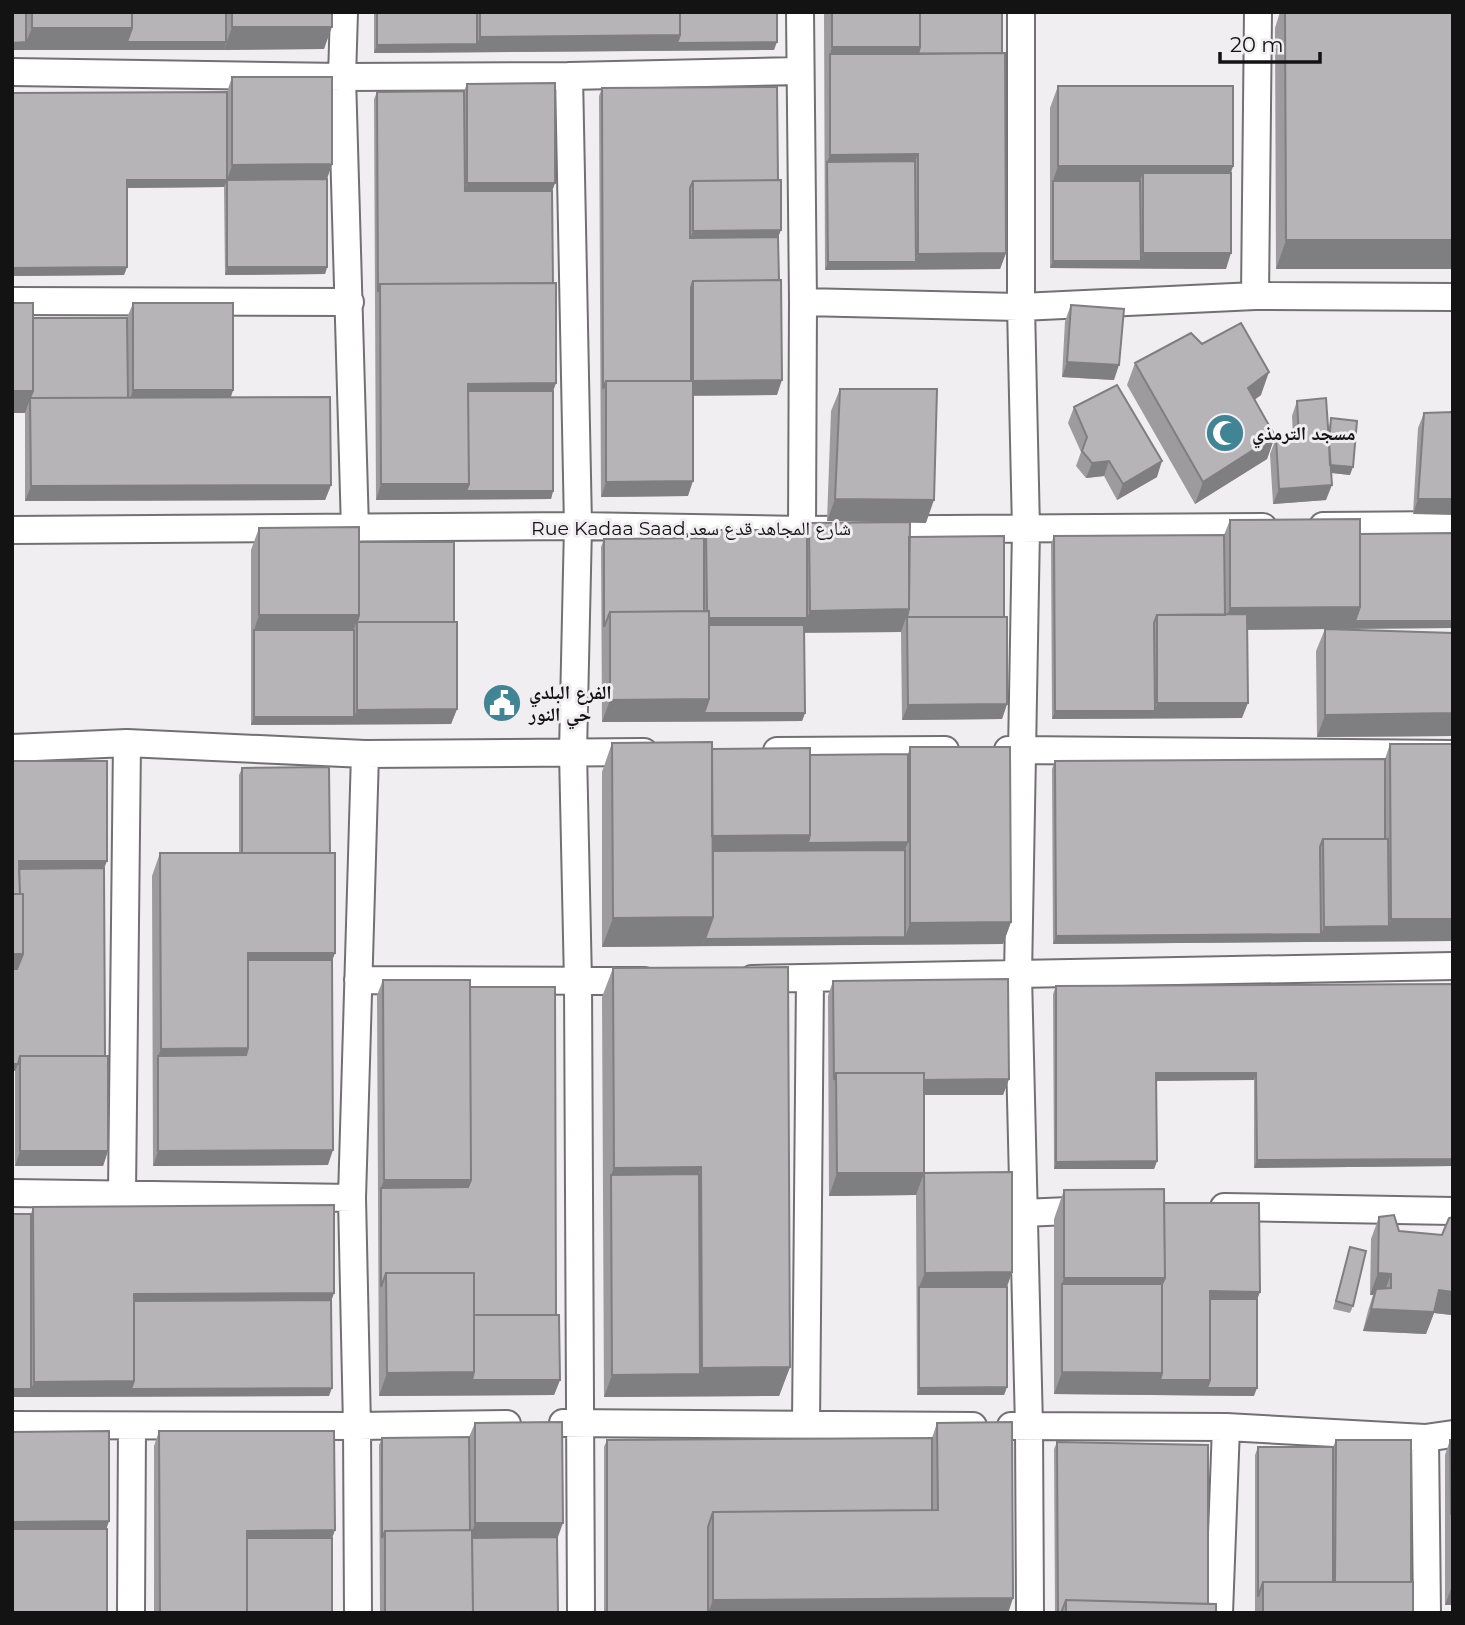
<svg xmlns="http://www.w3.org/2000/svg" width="1465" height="1625" font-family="Montserrat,'Noto Naskh Arabic',sans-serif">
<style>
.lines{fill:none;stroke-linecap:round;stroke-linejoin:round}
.street-casing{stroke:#727072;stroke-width:30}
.street{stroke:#fff;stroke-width:26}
.wall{fill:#9d9b9d}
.shaded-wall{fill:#7f7e80}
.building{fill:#b6b4b7;stroke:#7f7e80;stroke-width:2}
.labels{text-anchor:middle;stroke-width:6;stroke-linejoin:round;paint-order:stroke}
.poi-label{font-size:19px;font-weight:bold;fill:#131314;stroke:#f0eef0;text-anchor:start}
.street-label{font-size:19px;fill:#131314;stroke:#f0eef0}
</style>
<rect width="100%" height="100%" fill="#f0eef0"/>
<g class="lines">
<!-- street casing -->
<g class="street-casing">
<path id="street" d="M344 12 342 77 355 529
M800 12 803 302 802 530
M1021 12V307L1026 529 1018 976 1029 1426 1030 1613
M12 72 342 77 569 76 800 71
M569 76 578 526 573 752 578 982 581 1613
M1255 296 1258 12
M12 301 350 302
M803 302 1021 307 1255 296 1453 297
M1323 526 1453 525
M12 530 578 526 802 530 1263 527
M12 748 127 743 365 754 644 752
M1008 750 1453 754
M777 751 945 750
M752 979 1453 966
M358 980 644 981
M12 1193 352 1198
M122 1193 127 743
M1224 1207 1453 1211
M1023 1213 1091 1210
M563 1423 973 1426
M12 1425 357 1426 507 1424
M806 1426 810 979
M1011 1426 1226 1427 1425 1438 1453 1434
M1425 1438 1427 1613
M131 1613 132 1426
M358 1613 357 1426 352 1198 365 754
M1219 1613 1226 1427"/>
</g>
<!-- street -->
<use href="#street" class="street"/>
</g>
<!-- wall -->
<path class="wall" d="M12 12H332L324 49 12 50Z
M374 12H777L774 50 374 53Z
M824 12H1002L1006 253 1000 269 825 270Z
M1280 12H1285L1451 269H1276L1275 28Z
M232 77 332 164 327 179V267L325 274 225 275 224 187 127 188V267L124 275 12 276V93L227 92Z
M467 84 555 183 552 191 553 283 556 383 553 391V491L551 499 376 500 374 99 377 92 464 91Z
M1058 86 1233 166 1231 173 1226 269 1050 268V108Z
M602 88 778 237 777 395 693 396 688 496 601 497 599 96Z
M12 303 33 318H127L133 303 233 390 231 397 331 485 325 500 25 501V413H12Z
M1071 305 1114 380 1062 377 1065 321Z
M1135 363 1261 395 1254 400 1275 436 1267 459 1195 504 1127 385Z
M840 389 926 523 910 522 909 537 1004 617 1007 704 1002 719 902 720 901 632 804 633 805 713 802 721 602 722 601 547 604 539 704 538 706 530H807L809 523 904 522 827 521 831 411Z
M1297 401 1328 432 1331 418 1350 475 1331 473 1326 500 1273 504 1270 454 1276 438 1293 437 1292 416Z
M1074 407 1157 477 1117 500 1104 476 1086 478 1076 466 1081 452 1068 423Z
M1453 412 1413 514 1418 428 1424 413Z
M1230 520 1360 534 1452 628 1328 629 1453 633V736L1317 737 1316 651 1325 629 1247 630 1242 718 1052 719 1051 544 1054 536 1224 535Z
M259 528 359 542 454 622 457 709 451 724 251 725V550Z
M612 743 810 755 908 754 910 747 1011 922 1003 944 602 947V772Z
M1390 744 1453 941 1053 944 1052 769 1055 761 1385 759Z
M12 761 104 868 105 1056 108 1151 103 1166H15V1071H12Z
M242 768 330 853 335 953 332 960 328 1165 153 1166 152 876 160 853H239V775Z
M613 968 790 1367 779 1396 604 1397 602 997Z
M383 980 470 987 556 1315 560 1380 554 1395 379 1396 377 995Z
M833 981 1009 1079 1003 1095H924V1173L916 1195 829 1196 828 996Z
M1453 984V1166L1254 1168V1080H1203L1156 1081 1157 1161 1154 1169H1054L1053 994 1056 986Z
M924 1173 1012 1272 1007 1287V1387L1004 1395H917L916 1195Z
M1064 1190 1164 1203 1260 1292 1257 1299 1254 1396 1054 1394V1219Z
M33 1207 334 1293 331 1300 329 1396 12 1397V1214H31Z
M1379 1217 1399 1231 1452 1315 1434 1313 1426 1334 1363 1331 1368 1311 1373 1295H1370L1371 1239Z
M1350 1247 1353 1306 1350 1313 1333 1309Z
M475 1423 557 1537 558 1613H380L379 1445 382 1438 469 1437Z
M937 1423 1013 1598 1008 1613H604V1447L607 1440 932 1438Z
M159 1431 335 1530 332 1538V1613H154V1446Z
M1336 1440 1411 1582 1413 1613H1255V1455L1258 1447H1333Z
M1450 1440H1453V1605H1445V1455Z
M1057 1442 1216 1613H1055L1054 1449Z"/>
<!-- shaded-wall -->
<path class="shaded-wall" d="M232 27H332L324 49 224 50Z
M32 28H132L226 42 224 50H12V43L26 42Z
M680 35 777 42 774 50 374 53 377 45 477 44 480 37Z
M832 47H920L915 62 830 54Z
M918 154 912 169 827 162 830 155Z
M332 164 324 187 227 180 224 187 124 188 127 180H227L232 165Z
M1058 166H1233L1225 189 1143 173 1137 188 1053 181Z
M467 183H555L549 199H462Z
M781 230 775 245 687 246 693 231Z
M1286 240H1453V263L1451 269H1276Z
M1006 253 1000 269 825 270 828 262H916L918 254Z
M1143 253H1231L1226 269 1050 268 1053 261H1141Z
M127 267 124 275 12 276V268Z
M227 267H327L325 274 225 275Z
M1067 362 1119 365 1114 380 1062 377Z
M1269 372 1261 395 1239 411 1248 388Z
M782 380 777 395 606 396 693 381Z
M556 383 550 399H465L468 384Z
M133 390H233L225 413 128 405Z
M12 391H33L25 413H12Z
M1275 436 1267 459 1195 504 1203 482Z
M1109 461 1104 476 1086 478 1092 463Z
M1162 461 1157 477 1117 500 1123 484Z
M1327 464 1353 467 1350 475 1324 472Z
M693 481 688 496 601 497 606 482Z
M381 484H469L553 491 551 499 376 500Z
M331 485 325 500 25 501 31 486Z
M1332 485 1326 500 1273 504 1279 489Z
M835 499 934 500 926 523 827 521Z
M1418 499H1453V515L1413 514Z
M1360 607 1453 621V626L1452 628 1222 630 1230 608Z
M909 609 901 632 704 633 707 618H807L810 611Z
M259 615H359L351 637 254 630Z
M709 699 805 713 802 721 602 722 610 700Z
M1157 703H1248L1242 718 1052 719 1055 711H1155Z
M1007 704 1002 719 902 720 908 705Z
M457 709 451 724 251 725 254 717H354L357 710Z
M1453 713V736L1317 737 1325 715Z
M810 835 908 842 902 857 705 859 710 836Z
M19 861H107L101 876H17Z
M713 917 702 946 602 947 613 918Z
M1391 919H1453V941L1053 944 1056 936 1321 934 1324 927 1389 926Z
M1011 922 1003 944 702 946 705 939 905 937 910 923Z
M248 953H335L327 975H245Z
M12 954H23L15 976H12Z
M248 1048 240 1071 158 1056 161 1049Z
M12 1064H18L15 1071H12Z
M1156 1073H1256L1254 1080 1153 1081Z
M1009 1079 1003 1095H836V1080Z
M333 1150 328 1165 153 1166 158 1151Z
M20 1151H108L103 1166H15Z
M1453 1159V1166L1254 1168 1257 1160Z
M1157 1161 1154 1169H1054L1056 1162Z
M701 1167 691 1196 611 1175 614 1168Z
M837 1173H924L916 1195 829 1196Z
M384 1180H471L466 1195 381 1188Z
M1012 1272 1004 1295 919 1287 925 1273Z
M1378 1273 1391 1274 1383 1296 1376 1289 1373 1295H1370Z
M1064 1278H1165L1154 1307 1062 1284Z
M1439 1290 1453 1292V1314L1452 1315 1434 1313 1426 1334 1363 1331 1371 1309Z
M1210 1291 1260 1292 1254 1307 1207 1299Z
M334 1293 329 1308 131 1301 134 1294Z
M790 1367 779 1396 604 1397 612 1375 700 1374 702 1368Z
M474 1372 560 1380 554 1395 379 1396 387 1373Z
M1062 1372 1162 1373 1257 1388 1254 1396 1054 1394Z
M134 1381 332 1388 329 1396 28 1397 34 1382Z
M1007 1387 1004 1395H917L919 1388Z
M12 1389H31L28 1397H12Z
M109 1521 104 1537H12V1522Z
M475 1523H563L555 1545 470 1538Z
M335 1530 329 1546H244L247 1531Z
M1453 1584V1605H1445Z
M1013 1598 1008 1613H708L713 1600Z"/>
<!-- building -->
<path class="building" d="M12 12H26V42L12 43Z
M32 12H132V28H32Z
M132 12H226V42H127L132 28Z
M232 12H332V27H232Z
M377 12H477V44L377 45Z
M480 12H680V35L480 37Z
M680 12H777V42L677 43 680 35Z
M832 12H920V47H832Z
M920 12H1002V53L918 54 920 47Z
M1285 12H1453V240H1286Z
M1005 53 1006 253 918 254V154L830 155V54Z
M232 77H332V164L232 165Z
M555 83V183H467V84Z
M1058 86H1233V166H1058Z
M777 87 778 180 693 181 690 188V238L778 237 779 280 693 281 691 288V381H606L603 389 602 88Z
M464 91 465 191H552L553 283 380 284 378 292 377 92Z
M227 92V180H127V267L12 268V93Z
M915 161 916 262H828L827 162Z
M1143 173H1231V253H1143Z
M327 179V267H227V180Z
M781 180V230L693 231V181Z
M1053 181H1140L1141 261H1053Z
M781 280 782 380 693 381V281Z
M556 283V383L468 384 469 484H381L380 284Z
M12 303H33V391H12Z
M133 303H233V390H133Z
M1071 305 1124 309 1119 365 1067 362Z
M33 318H127L128 398H30L33 391Z
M1241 323 1269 372 1248 388 1275 436 1203 482 1135 363 1191 333 1202 344Z
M606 381H693V481L606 482Z
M1117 385 1162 461 1123 484 1109 461 1092 463 1082 451 1087 437 1074 407Z
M840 389H937L934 500 835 499Z
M468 391H553V491H466L469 484Z
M330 397 331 485 31 486 30 398Z
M1326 398 1332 485 1279 489 1276 438 1299 437 1297 401Z
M1453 412V499H1418L1424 413Z
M1331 418 1357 421 1353 467 1330 465 1329 444Z
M1360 519V607L1230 608V520Z
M910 522 909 609 810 611 809 523Z
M359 527V615H259V528Z
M706 530H807V618H709V611H707Z
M1453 533V621H1355L1360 607V534Z
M1224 535 1225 615H1157L1154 623 1155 711H1055L1054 536Z
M1004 536V617H907L909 609V537Z
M704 538V611L610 612 604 627V539Z
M359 542H454V622H357L359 615Z
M709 611V699L610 700V612Z
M1247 614 1248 703H1157V615Z
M907 617H1007V704L908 705Z
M357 622H457V709L357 710Z
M709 625H804L805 713H704L709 699Z
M1325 629 1453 633V713L1325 715Z
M254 630H354V717H254Z
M712 742 713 917 613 918 612 743Z
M1390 744H1453V919H1391Z
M910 747H1010L1011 922 910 923Z
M810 748V835L712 836V749Z
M908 754V842L808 843 810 835V755Z
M1385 759V839H1323L1320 847 1321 934 1056 936 1055 761Z
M12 761H107V861H19L20 894H12Z
M329 767 330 853H242V768Z
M1323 839H1388L1389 926 1324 927Z
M905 850V937L705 939 713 917V851Z
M160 853H335V953H248V1048L161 1049Z
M104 868 105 1056H20L18 1064H12V969H17L23 954V894H20L19 869Z
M12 894H23V954H12Z
M248 960H332L333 1150 158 1151V1056L246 1055 248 1048Z
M788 967 790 1367 702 1368 701 1167 614 1168 613 968Z
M1008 979 1009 1079 924 1080V1073H836L834 1080 833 981Z
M383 980H470L471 1180H384Z
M1453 984V1159L1257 1160 1256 1073H1156L1157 1161 1056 1162V986Z
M470 987H555L556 1315H474V1273H386L381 1287V1188L468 1187 471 1180Z
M20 1056H108V1151H20Z
M836 1073H924V1173H837Z
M1012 1172V1272L925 1273 924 1173Z
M699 1174 700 1374 612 1375 611 1175Z
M1164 1189 1165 1278H1064V1190Z
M1164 1203H1259L1260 1292 1210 1291V1380H1160L1162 1373V1284L1165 1278Z
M334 1205V1293L134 1294V1381L34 1382 33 1207Z
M12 1214H31V1389H12Z
M1394 1215 1399 1231 1442 1235 1449 1218 1453 1217V1292L1439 1290 1434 1312 1371 1309 1376 1289 1391 1288V1274L1378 1273 1379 1217Z
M1350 1247 1366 1251 1353 1306 1336 1301Z
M386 1273H474V1372L387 1373Z
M1062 1284H1162V1373L1062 1372Z
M919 1287H1007V1387L919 1388Z
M1210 1299H1257V1388H1207L1210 1380Z
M331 1300 332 1388 131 1389 134 1381V1301Z
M474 1315H559L560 1380H472L474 1372Z
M562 1422 563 1523H475V1423Z
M1012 1422 1013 1598 713 1600V1512L938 1510 937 1423Z
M109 1431V1521L12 1522V1432Z
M159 1431H334L335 1530 247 1531V1613H160Z
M469 1437 470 1530 385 1531 382 1538V1438Z
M932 1438V1510L713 1512 708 1527V1613H607V1440Z
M1336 1440H1411V1582H1335Z
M1450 1440H1453V1509L1451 1515Z
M1057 1442 1208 1445V1604L1066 1600 1061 1613H1058Z
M1258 1447H1333V1582H1263L1258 1597Z
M12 1529H107V1613H12Z
M472 1530 473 1613H385V1531Z
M557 1537 558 1613H473L472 1538Z
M247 1538H332V1613H247Z
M1263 1582H1413V1613H1263Z
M1066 1600 1216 1604V1613H1066Z"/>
<!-- icons -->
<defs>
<g id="mosque-disc" transform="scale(2.0125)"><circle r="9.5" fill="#418494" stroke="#f0eef0"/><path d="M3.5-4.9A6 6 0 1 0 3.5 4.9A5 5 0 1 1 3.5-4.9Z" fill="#fff"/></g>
<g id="civic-disc" transform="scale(2.0125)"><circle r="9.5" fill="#418494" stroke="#f0eef0"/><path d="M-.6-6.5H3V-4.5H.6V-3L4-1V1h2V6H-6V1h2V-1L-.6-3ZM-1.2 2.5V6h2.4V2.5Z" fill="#fff"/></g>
</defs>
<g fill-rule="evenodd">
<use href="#mosque-disc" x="1225" y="433"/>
<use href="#civic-disc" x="502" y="703"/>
</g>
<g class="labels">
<!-- poi labels -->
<g class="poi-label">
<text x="1252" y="440">مسجد الترمذي</text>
<text x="529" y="699">الفرع البلدي<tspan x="529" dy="22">حي النور</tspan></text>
</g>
<!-- street labels -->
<g class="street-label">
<text x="691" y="535">Rue Kadaa Saad,شارع المجاهد قدع سعد</text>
</g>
</g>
<!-- border -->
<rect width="1465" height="1625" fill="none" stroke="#131314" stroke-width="28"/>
<!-- scale -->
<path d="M1220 52v10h100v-10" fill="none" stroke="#131314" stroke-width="3.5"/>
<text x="1230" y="52" font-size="21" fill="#131314" stroke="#f0eef0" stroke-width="5" paint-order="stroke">20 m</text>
</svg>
